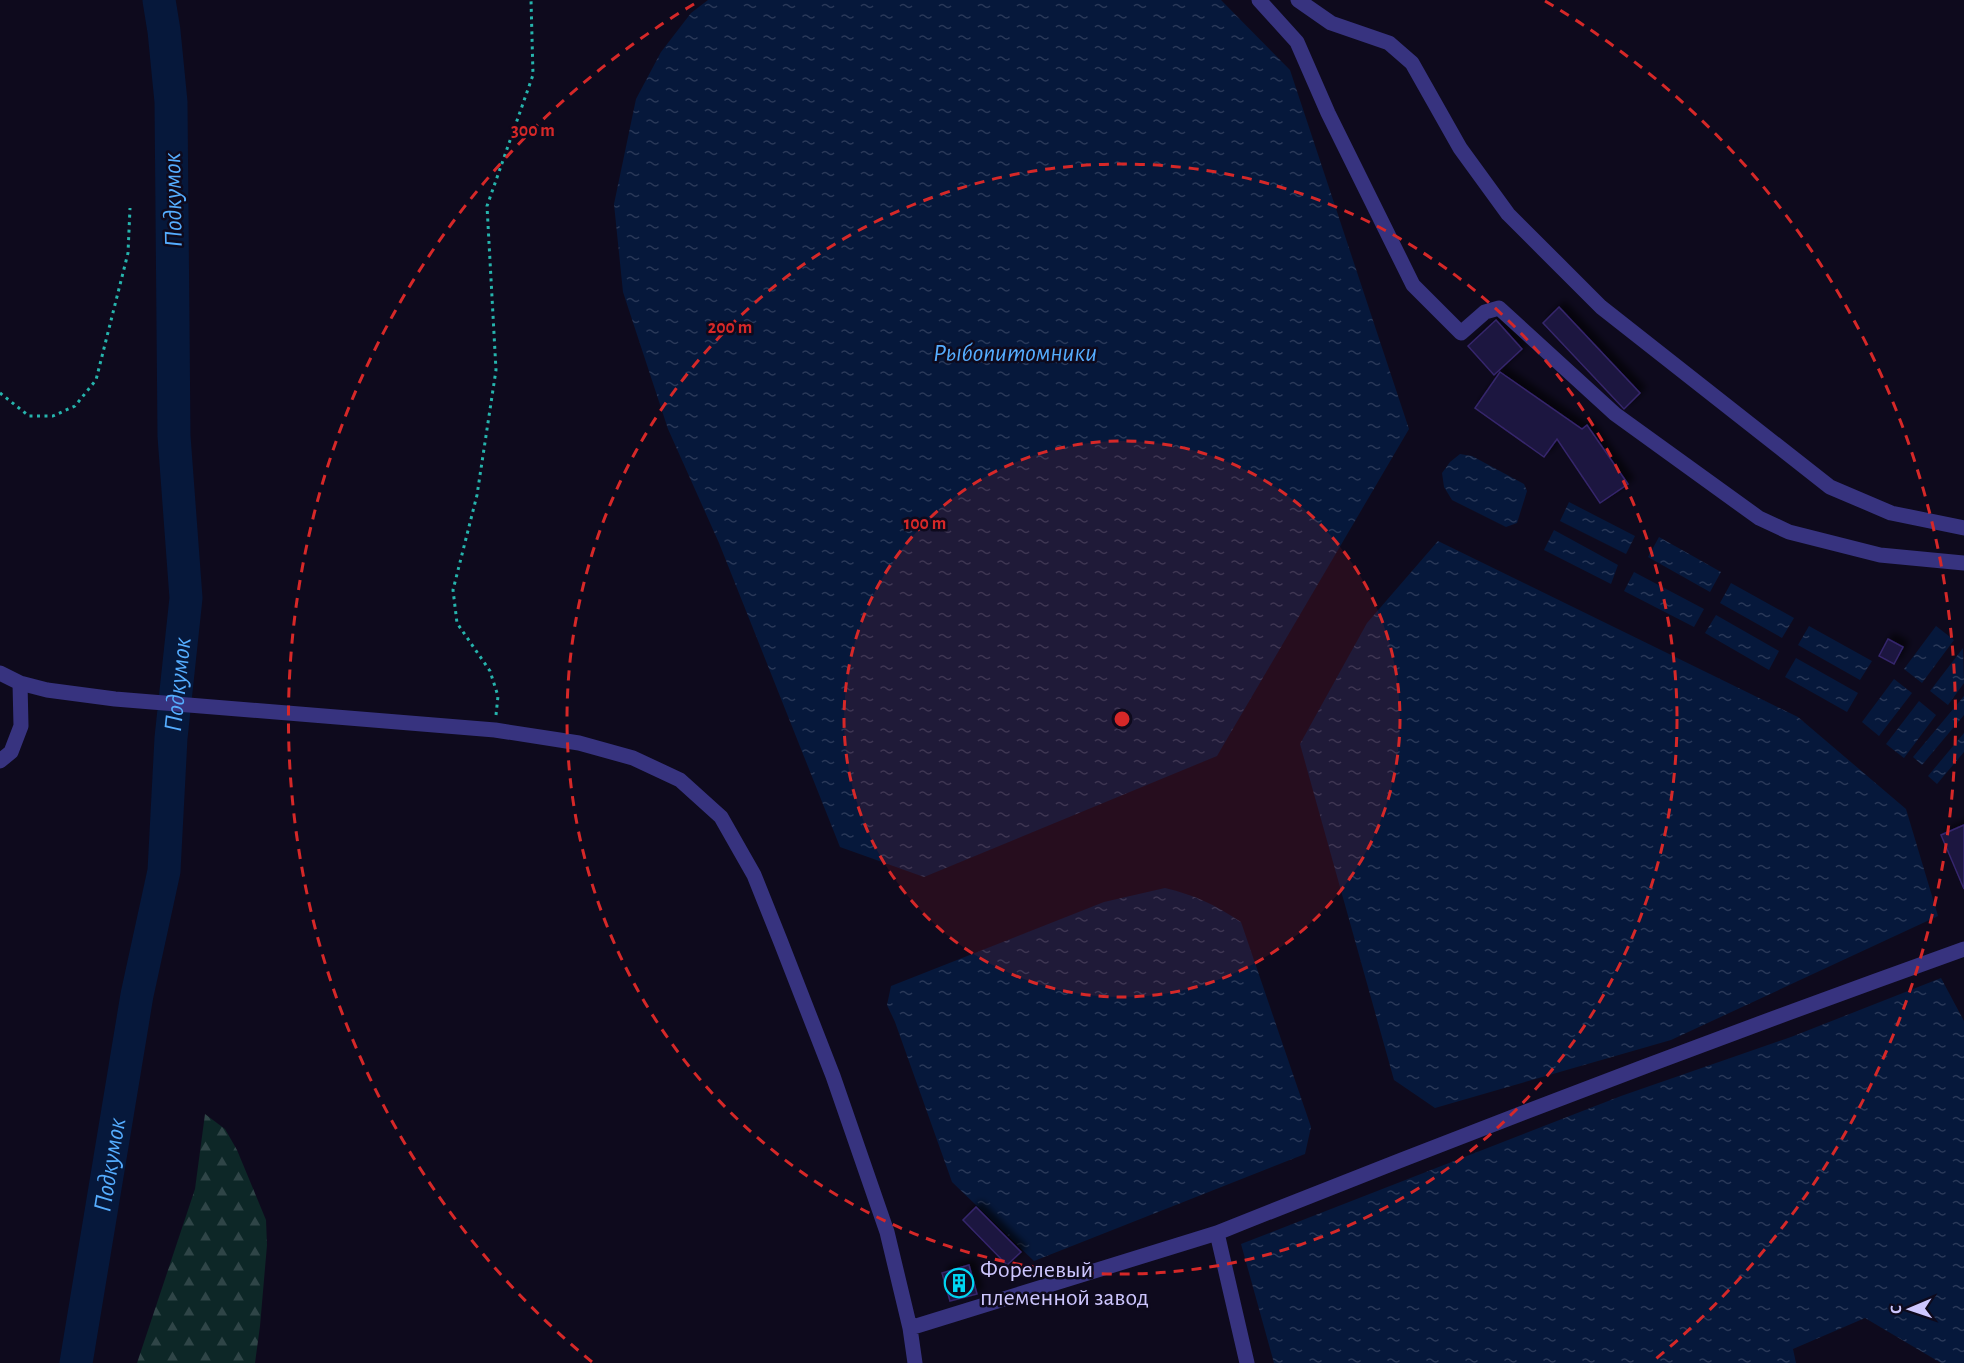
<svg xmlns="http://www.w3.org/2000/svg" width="1964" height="1363" font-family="'Alegreya Sans',sans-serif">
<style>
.forest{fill:url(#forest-firs)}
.water{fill:url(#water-ripples)}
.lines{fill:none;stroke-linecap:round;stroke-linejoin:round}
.river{stroke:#06183b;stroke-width:33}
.building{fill:#1f153f;stroke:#35266c;stroke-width:1.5;filter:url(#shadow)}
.path{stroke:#26b4ad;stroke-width:3;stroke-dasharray:3 4.5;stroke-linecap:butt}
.minor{stroke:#37337f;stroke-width:15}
.ring{fill:none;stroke:#d62828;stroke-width:3;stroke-dasharray:10 8}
.labels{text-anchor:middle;stroke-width:5;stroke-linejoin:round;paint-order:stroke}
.poi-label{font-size:24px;fill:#cec7ff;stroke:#0e0a1d;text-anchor:start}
.water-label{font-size:26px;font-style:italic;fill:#55adff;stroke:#0e0a1d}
.centre{fill:#d62828;stroke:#0e0a1d;stroke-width:3}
.ring-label{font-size:18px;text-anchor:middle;font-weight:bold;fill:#d62828;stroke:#0e0a1d;stroke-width:5;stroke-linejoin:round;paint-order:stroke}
</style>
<defs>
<pattern id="forest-firs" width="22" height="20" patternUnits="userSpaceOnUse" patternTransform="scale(1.5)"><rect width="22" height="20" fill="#0d2727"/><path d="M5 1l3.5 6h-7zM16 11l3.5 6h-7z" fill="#2f4547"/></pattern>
<pattern id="water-ripples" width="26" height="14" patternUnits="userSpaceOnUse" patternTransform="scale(1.5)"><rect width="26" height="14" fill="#06183b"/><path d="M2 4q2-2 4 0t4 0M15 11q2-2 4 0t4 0" fill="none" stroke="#293858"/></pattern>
<filter id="shadow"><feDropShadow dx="5.5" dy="-5.5" stdDeviation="3" flood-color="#0009"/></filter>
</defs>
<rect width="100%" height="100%" fill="#0e0a1d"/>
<!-- forest -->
<path class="forest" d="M205 1114 225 1129 237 1150 266 1220 267 1245 260 1326 255 1363H137L195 1189Z"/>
<!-- water -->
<path class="water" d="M708 0H1221L1290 70 1409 429 1217 756 924 877 840 847 719 543 668 429 623 292 614 204 636 99 661 52 691 13Z
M1460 454 1472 456 1524 484 1527 491 1517 523 1506 527 1452 500 1444 487 1442 473 1450 462Z
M1569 502 1635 536 1626 554 1560 521Z
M1554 530 1618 565 1611 584 1544 550Z
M1659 537 1721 572 1710 592 1648 557Z
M1438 541 1798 717 1906 809 1938 916 1671 1040 1435 1108 1394 1080 1300 744 1367 623Z
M1634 572 1704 609 1694 627 1624 591Z
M1731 583 1794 618 1782 638 1720 603Z
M1716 615 1779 651 1769 670 1705 633Z
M1809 626 1872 661 1860 680 1798 645Z
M1936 626 1954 640 1922 683 1904 669Z
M1963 648 1964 683 1948 705 1930 691Z
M1796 658 1858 693 1847 712 1785 677Z
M1894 679 1912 693 1879 736 1862 722Z
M1964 696V715L1922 765 1913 757Z
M1919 701 1936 715 1904 758 1886 744Z
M1964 733V752L1937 784 1928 776Z
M1165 888C1195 895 1215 905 1241 922L1311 1127 1305 1154 1034 1261 952 1182 895 1022 887 1005 891 986 1104 902Z
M1941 978 1964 1021V1363H1941L1865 1318 1793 1349 1796 1363H1274L1241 1244 1621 1096 1791 1037Z"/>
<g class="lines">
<!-- river -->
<path class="river" id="s1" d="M76 1363 137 995 164 871 171 738 186 598 174 436 171 102 164 31 159 0"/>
</g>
<!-- building -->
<path class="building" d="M1559 307 1640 393 1624 409 1543 323Z
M1496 320 1522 349 1494 375 1468 346Z
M1500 372 1582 429 1587 425 1628 484 1600 503 1557 439 1544 457 1475 408Z
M1888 639 1903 647 1894 664 1879 656Z
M1964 825V889L1941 835Z
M976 1207 1021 1252 1007 1265 963 1220Z
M969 1265 977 1294 950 1301 942 1273Z"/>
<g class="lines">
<!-- path -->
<path class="path" d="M0 393 29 416H53L75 406 96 380 128 253 130 208
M496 715 498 696 490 671 457 623 453 590 477 495 496 370 487 206 533 75 531 0"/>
<!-- minor -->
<path class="minor" d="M1259 0 1297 42 1328 113 1413 285 1461 333 1485 312 1499 308 1615 414 1759 518 1789 532 1880 555 1964 563
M1298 0 1331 23 1389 43 1412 63 1460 148 1508 214 1601 307 1830 487 1891 513 1964 528
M0 673 20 683 47 690 115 699 495 730 579 743 633 758 680 780 721 817 754 875 780 940 833 1076 887 1232 910 1328 915 1363
M0 761 11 752 21 726 20 683
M1217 1233C1464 1134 1713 1039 1964 949
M910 1328 1217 1233 1247 1363"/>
</g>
<!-- distance rings -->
<circle cx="1122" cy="719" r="278" fill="#d62828" fill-opacity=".12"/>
<g class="ring">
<circle cx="1122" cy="719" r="278"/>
<circle cx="1122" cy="719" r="555"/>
<path d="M592 1362A833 833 0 0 1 699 1M1545 1A833 833 0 0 1 1652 1362"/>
</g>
<!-- icons -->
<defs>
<g id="building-ring" transform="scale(1.5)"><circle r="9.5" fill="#0e0a1d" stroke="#00d6f2" stroke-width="1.5"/><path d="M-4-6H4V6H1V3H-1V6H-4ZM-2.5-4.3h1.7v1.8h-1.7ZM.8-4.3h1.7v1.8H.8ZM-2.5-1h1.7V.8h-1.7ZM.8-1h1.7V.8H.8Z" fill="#00d6f2"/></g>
</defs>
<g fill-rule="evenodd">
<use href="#building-ring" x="959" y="1283"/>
</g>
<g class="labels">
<!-- poi labels -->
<g class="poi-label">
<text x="980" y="1277">Форелевый<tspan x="980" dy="28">племенной завод</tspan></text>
</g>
<!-- water labels -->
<g class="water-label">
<text transform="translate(172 200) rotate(-91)" y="9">Подкумок</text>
<text x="1015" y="361">Рыбопитомники</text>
<text dy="9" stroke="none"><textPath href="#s1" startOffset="687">Подкумок</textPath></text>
<text dy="9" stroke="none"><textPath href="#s1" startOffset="201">Подкумок</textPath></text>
</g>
</g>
<circle cx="1122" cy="719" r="9" class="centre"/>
<g class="ring-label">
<text x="533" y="136">300 m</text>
<text x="730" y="333">200 m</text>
<text x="925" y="529">100 m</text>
</g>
<!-- north arrow -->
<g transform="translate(1910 1309) rotate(268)" stroke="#0e0a1d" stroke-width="4.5" paint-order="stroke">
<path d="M0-4.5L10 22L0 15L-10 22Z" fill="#cec7ff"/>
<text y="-9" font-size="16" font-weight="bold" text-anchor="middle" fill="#cec7ff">С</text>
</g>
</svg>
